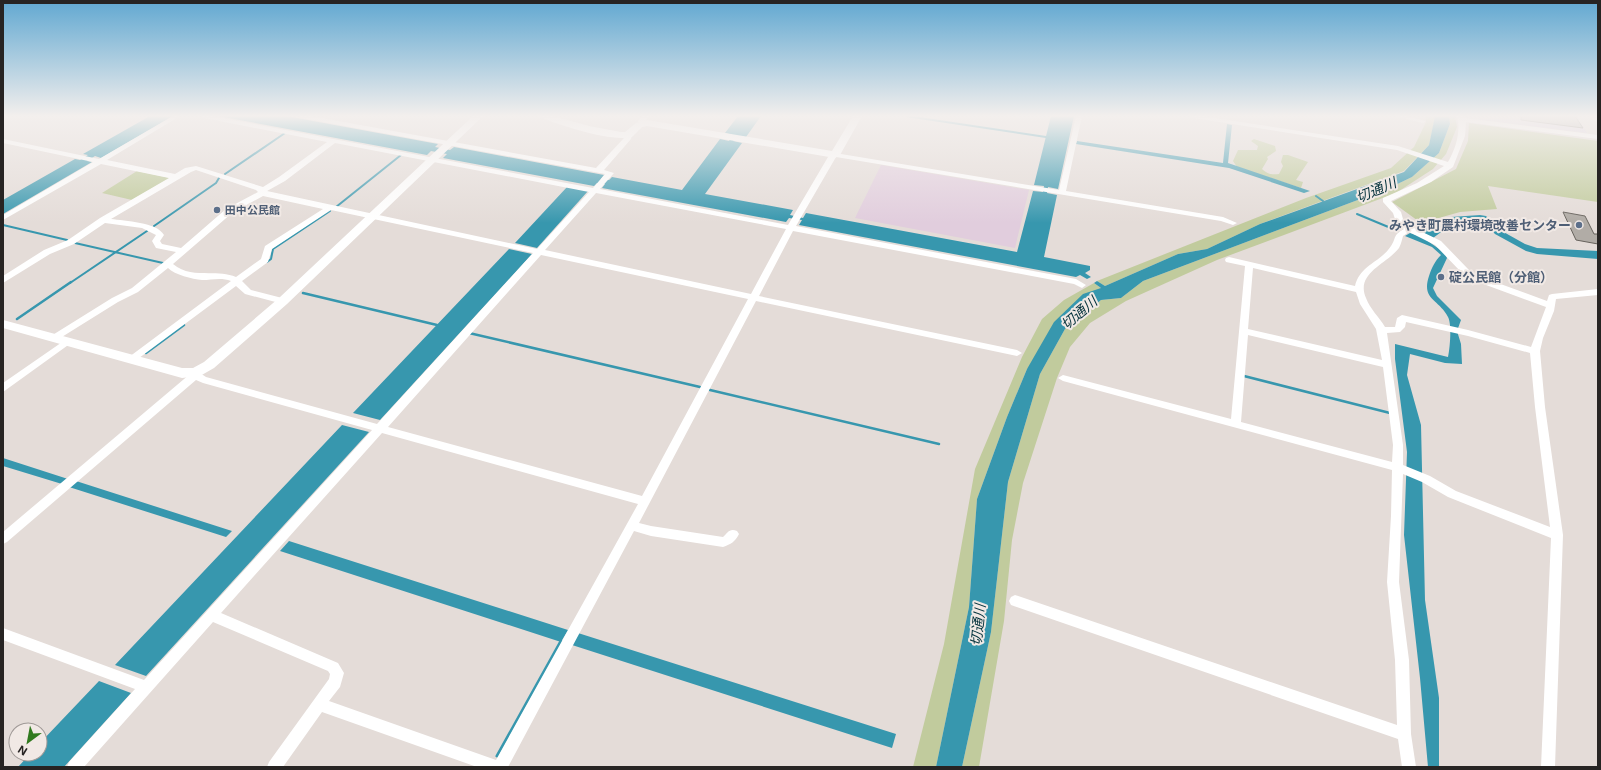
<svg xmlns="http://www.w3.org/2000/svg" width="1601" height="770" font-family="Inter,'Noto Sans JP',sans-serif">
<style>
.commercial{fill:#dacfe4}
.industrial{fill:#e1cddd}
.green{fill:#c1cb9d}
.water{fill:#3797ae}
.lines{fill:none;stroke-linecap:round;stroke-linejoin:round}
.stream-far2{stroke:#3797ae;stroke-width:2}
.stream-far1{stroke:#3797ae;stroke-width:2.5}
.stream{stroke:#3797ae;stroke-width:3}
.building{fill:#b1aca6;stroke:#67635d}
.street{fill:#fff;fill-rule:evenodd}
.secondary{fill:#fff;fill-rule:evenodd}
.service-dot{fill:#5c6f8a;stroke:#f1e9e5;stroke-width:1.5}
.labels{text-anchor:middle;stroke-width:4;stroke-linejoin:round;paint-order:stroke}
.far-service-label{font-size:11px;font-weight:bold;fill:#4e5e75;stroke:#f1e9e5;text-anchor:start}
.service-label{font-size:13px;font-weight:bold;fill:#4e5e75;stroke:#f1e9e5;text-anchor:end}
.water-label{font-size:14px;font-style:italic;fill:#04323c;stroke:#f1e9e5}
</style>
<rect width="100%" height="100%" fill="#e4dcd8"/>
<!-- commercial -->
<path class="commercial" d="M1463 116H1576L1587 133 1465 118Z"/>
<!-- industrial -->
<path class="industrial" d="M881 165 1029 190 1015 248 855 218Z"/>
<!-- green -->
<path class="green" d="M1425 116H1435V118L1429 145 1404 171 1260 224 1207 249 1178 254 1105 286 1097 281 1306 198 1391 168 1414 147 1426 122Z
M1449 116H1455L1457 127 1446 154 1433 169 1396 193 1217 260 1126 301 1090 323 1070 347 1057 378 1023 483 1012 540 1004 621 979 767H962L991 632 1008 482 1040 374 1065 329 1101 300 1121 298 1143 281 1387 189 1412 177 1439 153 1450 124Z
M1469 123 1598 141V202L1488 186 1497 209 1460 212 1421 223 1392 202 1456 169 1468 141Z
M1254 139 1275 146 1276 151 1267 157 1268 159 1262 169C1267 174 1272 175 1279 174L1283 166 1281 162 1283 155H1288L1308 162 1296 180 1303 182 1301 188 1237 167 1233 161 1238 150H1257L1258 146 1251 141Z
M137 171 170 178 132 200 102 193Z
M1094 283 1101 288 1027 369 1007 417 977 499 969 607 936 767H913L944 644 975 469 1022 357 1042 319 1064 300Z"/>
<!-- water -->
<path class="water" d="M150 116H173L101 158 95 156 87 161 92 162 3 214V200L75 159 80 160 88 155 83 154Z
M218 116H286L438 144 435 147 450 150 454 147 604 175 601 179 609 180 612 177 682 190 720 139 729 141 733 135 725 133 738 116H761L746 137 738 136 733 141 742 143 705 194 793 210 790 215 803 218 806 213 1017 252 1033 191 1043 192 1044 186 1034 185 1051 116H1074L1058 189 1048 187 1047 193 1057 195 1044 257 1090 266V270L1085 273 1091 277 1087 279 1080 275 1076 277 799 225 802 220 789 218 786 222 602 188 605 184 597 183 594 186 443 158 447 154 431 151 427 155Z
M1435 116H1449L1450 124 1439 153 1412 177 1387 189 1143 281 1121 298 1101 300 1065 329 1040 374 1008 482 991 632 962 767H936L969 607 977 499 1007 417 1027 369 1054 322 1083 294 1101 288 1094 283 1097 281 1105 286 1178 254 1207 249 1260 224 1404 172 1429 145Z
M1227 124 1232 125 1228 163 1310 191 1304 193 1229 168 1076 144 1077 141 1223 163Z
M567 187 588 191 537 248 515 243Z
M1480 215 1486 216 1500 230 1525 244 1537 248 1598 251V259L1537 254 1526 251 1495 234 1483 221 1478 219 1452 224 1433 238 1419 231 1418 225 1427 224 1451 217Z
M1410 233 1422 237 1445 253 1447 258 1433 288 1437 296 1461 320 1457 331 1461 344 1462 364 1445 363 1410 354 1407 375 1421 425 1425 600 1439 698V767H1428L1420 678 1404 535 1407 452 1395 359V344L1448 357C1450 348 1452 324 1448 317 1439 299 1421 300 1429 276 1432 267 1435 261 1441 255L1432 247 1405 236Z
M509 249 532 254 380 420 353 413Z
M342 425 369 432 146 676 115 665Z
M3 458 68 479 62 484 3 466Z
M76 481 232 531 226 537 69 487Z
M289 541 568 630 561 642 280 551Z
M578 633 896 734 892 748 572 645Z
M99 681 131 693 64 767H18L30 754H40V743Z"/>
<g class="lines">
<!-- stream-far2 -->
<path class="stream-far2" d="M906 116 1046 137
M225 174 285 133
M1316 196 1323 201
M336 207 401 155
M1357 214 1398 231
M3 225 67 240
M154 226 216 183 219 178
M75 243 163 263
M267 262 271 259 273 249 330 211
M70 283 147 231"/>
<!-- stream-far1 -->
<path class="stream-far1" d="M303 293 437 325
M17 319 71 282
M469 333 700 387
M146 353 184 325
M1244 376 1390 413
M710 390 939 444"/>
<!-- stream -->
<path class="stream" d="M497 756 561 641"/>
</g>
<!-- building -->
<path class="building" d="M1521 116H1575L1583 128 1521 120Z
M1563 212 1585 216 1594 234H1598V244L1576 240Z"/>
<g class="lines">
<!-- street -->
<path class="street" d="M173 116H180L107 160 175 174 185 168 196 166 263 187 279 177 327 142 204 118 201 116H212L593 188 605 174 302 118 299 116H311L596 168 624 138 625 133H628L632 135 631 139 604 170 614 173 600 189 788 225 828 157 835 153 1059 190 1076 116H1082L1066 191 1223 217 1237 223 1233 225 1221 221 836 157 796 226 1076 279 1086 285 1082 288 1074 284 793 231 759 296 1017 350 1022 353 1017 356 756 301 639 523 651 526 723 537C728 533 729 528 737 531L739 534C735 542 731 544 723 547L651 536 634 531 508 767H477L322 712 283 767H267L269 762 329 679 330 674 328 671 213 622 84 767H67L69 762 135 689 3 640V628L144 680 372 430 203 383 196 380 7 542 3 544V532L190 374 192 371H198L200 373 206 377 377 424 533 253 331 210 272 249 268 262 242 281 251 290 286 299 288 301 286 303 283 304 245 294 236 286 135 361H129L127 359 129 357 231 281C221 277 212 280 202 280 192 279 175 275 168 268L138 292 118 302 57 340H51L49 338 51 336 112 298 132 288 176 252 156 248 152 241 156 235 142 228 105 223 74 244 50 254 3 283V276L44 250 68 240 100 218 169 178 101 164 3 220V215L93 162 3 143V139L99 159ZM335 143 589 192 537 249 267 191 285 181ZM196 170 256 190 258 192 226 209 181 248 162 244 160 241 164 235C157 222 125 221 111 219L191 172ZM596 193 786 229 751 294 545 250ZM263 196 323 209 265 246 261 259 236 277C216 268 192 280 173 264L232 213ZM541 255 748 299 642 496 388 427ZM382 433 638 504 496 760 329 701 340 687 344 673 338 663 221 613Z
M643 116H650L644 122 643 125H639L638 121Z
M1191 116H1202L1398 146 1448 162C1456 148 1461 131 1457 116H1463L1465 118 1598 135V139L1466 122 1465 136 1453 167 1431 182 1391 201 1401 212 1403 219 1412 227 1441 241 1469 270 1484 278 1547 301 1549 295 1552 294 1598 289V295L1556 299 1554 311 1543 338 1540 351 1545 407 1563 535 1555 767H1541L1551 538 1448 497 1422 482 1403 474 1399 582 1409 660 1411 734 1416 767H1402L1398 739 1011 605 1009 601 1011 597 1015 595 1397 725 1395 660 1387 582 1391 516 1392 470 1063 381 1058 378 1063 375 1231 419 1245 266 1226 262 1225 260 1226 258 1229 257 1355 286C1360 265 1381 262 1391 246 1397 237 1392 236 1404 229L1396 222 1393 213 1383 202V198L1417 183 1444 166 1397 150 1194 118ZM1409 232 1435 245 1463 274 1478 282 1546 307 1531 347 1468 330 1402 315 1397 318 1395 327H1385C1379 317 1370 309 1366 298 1355 273 1387 264 1399 248 1401 244 1402 240 1403 236ZM1253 268 1356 292 1360 304 1376 329 1382 360 1248 329ZM1406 322 1468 336 1530 353 1535 407 1550 527 1456 491 1430 476 1403 465V445L1387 333 1400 332 1405 327ZM1248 335 1383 367 1393 445 1392 462 1241 422Z
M1395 116H1406L1426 121 1423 123Z
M68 338 71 339 73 341 71 343 3 392V383Z"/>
<!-- secondary -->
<path class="secondary" d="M473 116H483L287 304 214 368 200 376 182 378 3 328V320L182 368H193L204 362 279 298Z
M540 116H553L589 126 621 132H625L636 123 647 120 832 151 853 116H862L840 155 835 158 647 126 642 127 632 137C610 142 563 126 542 118Z
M1590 116H1598V122L1595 121Z"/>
</g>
<!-- sky -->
<linearGradient id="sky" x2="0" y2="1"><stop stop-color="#61a8d1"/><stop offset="0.52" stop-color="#f3efed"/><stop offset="1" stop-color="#f3efed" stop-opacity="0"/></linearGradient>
<rect width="1601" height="223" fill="url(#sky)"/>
<!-- markers -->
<g class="service-dot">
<circle cx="217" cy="210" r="4"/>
<circle cx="1579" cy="225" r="4"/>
<circle cx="1441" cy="277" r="4"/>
</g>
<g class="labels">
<!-- far-service labels -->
<g class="far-service-label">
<text x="225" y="214">田中公民館</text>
</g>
<!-- service labels -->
<g class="service-label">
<text x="1571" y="230">みやき町農村環境改善センター</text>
<text x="1449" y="282" text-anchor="start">碇公民館（分館）</text>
</g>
<!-- water labels -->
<g class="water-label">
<text transform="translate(1376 190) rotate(-23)" y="5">切通川</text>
<text transform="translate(1079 313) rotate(-40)" y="5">切通川</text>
<text transform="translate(978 625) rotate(-84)" y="5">切通川</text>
</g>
</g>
<!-- border -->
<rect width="1601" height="770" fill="none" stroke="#272423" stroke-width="8"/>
<!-- north arrow -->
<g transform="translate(28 742) rotate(212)"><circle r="19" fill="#f1e9e5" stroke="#a09a97"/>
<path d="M0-3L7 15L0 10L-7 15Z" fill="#317a1f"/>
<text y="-6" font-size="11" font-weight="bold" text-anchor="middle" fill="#272423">N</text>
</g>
</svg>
